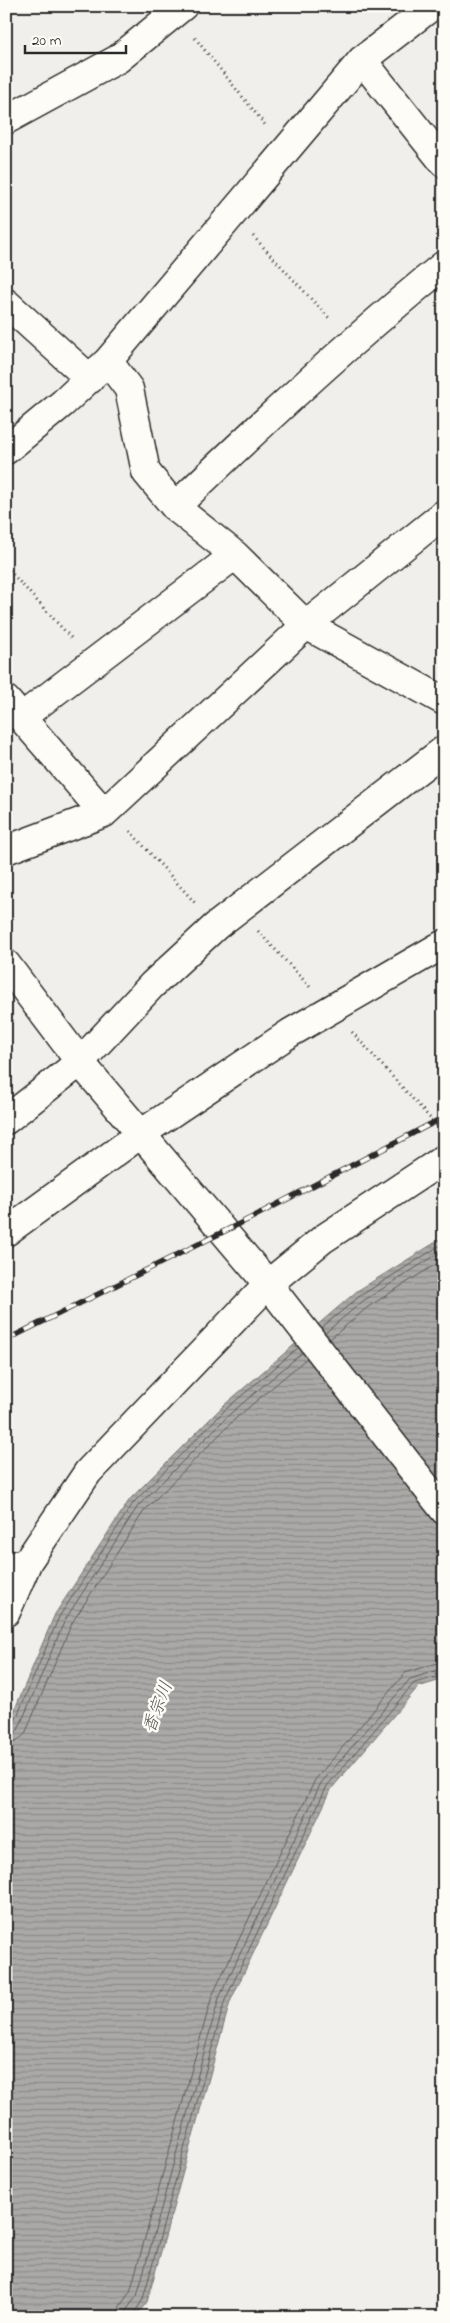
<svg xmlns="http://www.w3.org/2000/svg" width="450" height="2323" font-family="'Indie Flower','Klee One',sans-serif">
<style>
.water{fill:url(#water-rules);stroke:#777775}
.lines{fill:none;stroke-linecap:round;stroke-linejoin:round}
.shore{stroke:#5e5d5d;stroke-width:1}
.street-casing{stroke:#2b2b2b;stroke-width:31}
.path{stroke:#2b2b2b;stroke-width:3;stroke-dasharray:1 4;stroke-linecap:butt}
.street{stroke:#fdfcf7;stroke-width:28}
.rail-casing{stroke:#2b2b2b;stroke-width:5.5}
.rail{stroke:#fdfcf7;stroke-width:4;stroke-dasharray:11;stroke-linecap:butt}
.labels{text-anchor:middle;stroke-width:5;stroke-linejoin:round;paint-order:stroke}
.water-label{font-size:18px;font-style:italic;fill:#575756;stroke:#fdfcf7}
</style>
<defs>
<pattern id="water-rules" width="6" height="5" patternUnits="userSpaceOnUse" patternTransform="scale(1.25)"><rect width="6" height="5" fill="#aaa9a7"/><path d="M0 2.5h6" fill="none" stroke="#8b8a88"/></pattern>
</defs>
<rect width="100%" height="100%" fill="#f0efeb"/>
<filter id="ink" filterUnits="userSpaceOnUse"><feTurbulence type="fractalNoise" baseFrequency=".02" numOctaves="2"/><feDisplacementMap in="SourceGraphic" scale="10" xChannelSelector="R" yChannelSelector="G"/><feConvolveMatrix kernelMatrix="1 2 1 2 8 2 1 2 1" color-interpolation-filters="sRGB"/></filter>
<g filter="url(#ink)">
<!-- water -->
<path class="water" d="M444 1237V1679L418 1687 332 1788 230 2002 147 2302 135 2317H6V1730L55 1614 130 1499 223 1406 357 1291Z"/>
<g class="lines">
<!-- shore -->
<path class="shore" d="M321 1328 360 1296 444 1243
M325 1333 363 1301 444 1250
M330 1339 368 1307 444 1259
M6 1730 13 1726 59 1617 134 1502 226 1409 298 1348
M6 1736 13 1735 18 1730 65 1620 138 1506 230 1414 302 1353
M6 1744 16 1742 25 1734 72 1623 144 1511 235 1419 307 1358
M118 2317 120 2306 130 2292 212 1996 315 1780 405 1673 444 1661
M125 2317 127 2309 137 2296 219 1998 321 1783 410 1679 444 1668
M132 2317 143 2299 225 2000 327 1786 414 1683 444 1675"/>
<!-- street casing -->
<g class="street-casing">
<path id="street" d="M362 60 444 163
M6 120 118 59 183 6
M6 303 90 379
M108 361 129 389 146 472 175 507 235 555 306 625 444 701
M6 450 63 403 108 361 362 60 432 6
M175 507C262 423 350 341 444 265
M6 700 104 813
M23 716 235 555
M6 850 104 813 306 625 444 514
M6 964 80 1062 268 1284 444 1510
M6 1120 80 1062 152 985 216 926 444 750
M6 1232 142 1133 290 1033 444 944
M6 1569 28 1561 88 1472 268 1284 323 1239 444 1159
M6 1612 28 1561"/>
</g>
<!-- path -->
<path class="path" d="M195 38 266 126
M253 236 330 319
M6 567 73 640
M130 831 196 904
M258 931 310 987
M352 1032 440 1129"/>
<!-- street -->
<use href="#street" class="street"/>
<!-- rail casing -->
<g class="rail-casing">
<path id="rail" d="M6 1340 253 1217 444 1117"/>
</g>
<!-- rail -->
<use href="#rail" class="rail"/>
</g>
</g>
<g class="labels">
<!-- water labels -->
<g class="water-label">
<text transform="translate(157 1707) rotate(-69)" y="6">香宗川</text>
</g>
</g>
<!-- margin -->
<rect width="450" height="2323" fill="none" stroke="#fdfcf7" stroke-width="25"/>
<rect x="12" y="12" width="425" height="2298" fill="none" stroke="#2b2b2b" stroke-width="2" filter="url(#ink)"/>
<!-- scale -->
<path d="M25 45v8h101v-8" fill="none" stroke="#2b2b2b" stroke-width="2.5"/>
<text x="32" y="45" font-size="15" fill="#2b2b2b" stroke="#fdfcf7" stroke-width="4" paint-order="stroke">20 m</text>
</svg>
